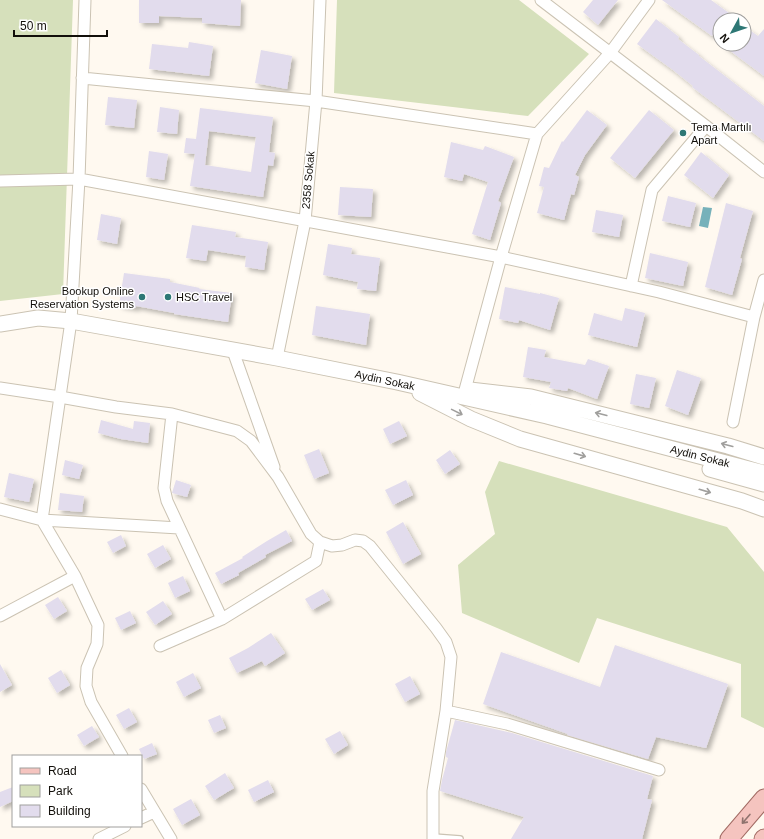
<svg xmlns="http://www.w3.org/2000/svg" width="764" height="839" font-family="Helvetica,sans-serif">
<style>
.green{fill:#d6e0bb}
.water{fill:#76b1ba}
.building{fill:#e2dced;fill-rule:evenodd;filter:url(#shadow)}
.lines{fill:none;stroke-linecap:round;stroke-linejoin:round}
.lane-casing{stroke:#cbc3b3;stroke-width:8}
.street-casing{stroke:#cbc3b3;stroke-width:13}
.secondary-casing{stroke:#cbc3b3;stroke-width:17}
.primary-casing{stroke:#a26b64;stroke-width:19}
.lane{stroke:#fff;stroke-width:5.5}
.street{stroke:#fff;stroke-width:11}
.secondary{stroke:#fff;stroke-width:15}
.primary{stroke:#f5c4bf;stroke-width:17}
.oneway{stroke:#a09f9d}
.oneway2{stroke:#8f736e}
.poi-dot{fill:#2d7775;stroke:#fff;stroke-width:1.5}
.labels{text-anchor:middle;stroke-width:3;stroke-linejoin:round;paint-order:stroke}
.poi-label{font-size:11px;fill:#120f0a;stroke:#fff;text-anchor:start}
.street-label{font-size:11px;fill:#120f0a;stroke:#fff}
</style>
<defs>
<filter id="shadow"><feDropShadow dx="3.5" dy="3.5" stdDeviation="2" flood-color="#0004"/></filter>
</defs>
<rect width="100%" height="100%" fill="#fff9f0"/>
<!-- green -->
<path class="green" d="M0 0H73L63 294 0 301Z
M337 0H519L589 54 528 116 334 93Z
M499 461 727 527 764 572V728L741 717V664L597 618 579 663 462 613 458 565 495 534 485 492Z"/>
<!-- water -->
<path class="water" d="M703 207 712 208 708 228 699 226Z"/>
<!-- building -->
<path class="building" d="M139 0H241L240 26 202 23V18L159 16V23H139Z
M593 0H618L598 25 583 12Z
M662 0H711L729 13 724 20H720V25L712 36Z
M656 19 679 37 678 39 699 55V56L764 106V141L692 87 693 86 673 70 637 44Z
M744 26 758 36 764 29V76L721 44H744Z
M189 42 213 46 209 76 149 69 152 44 188 48Z
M261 50 292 56 287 89 255 83Z
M108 97 137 100 134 128 105 125Z
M160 107 179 110 177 134 157 132Z
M200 108 273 117 269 152 275 153 273 166 268 165 263 197 190 186 195 154 184 153 186 138 196 139ZM209 131 256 137 251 172 205 165Z
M587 110 607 125 585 155 575 175 579 177 574 195 571 194 564 220 537 213 544 187 539 186 544 167 549 168 562 141 563 142Z
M649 110 674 130 635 178 610 158Z
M451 142 483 150 485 146 514 157 498 201 501 203 490 240 472 234 488 182 464 174 462 181 444 177Z
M149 151 168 154 164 180 146 177Z
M701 152 729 175 713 198 684 175Z
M340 187 373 189 371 217 338 215Z
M668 196 696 203 690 227 662 221Z
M726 203 753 211 740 258 742 259 732 295 705 287Z
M596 210 623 215 619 237 592 232Z
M101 214 121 218 117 244 97 240Z
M192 225 236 232 235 237 268 242 264 270 245 267 246 256 208 250 206 261 186 258Z
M328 244 352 248 351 254 380 258 376 291 357 289 358 282 323 275Z
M650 253 688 262 683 286 645 278Z
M124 273 170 279V282L200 288 199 289 232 293 228 322 174 314V313L136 306V308L119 305Z
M505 287 540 294V293L559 298 550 330 519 320 518 323 499 319Z
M316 306 370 314 366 345 312 335Z
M625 308 645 313 637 347 588 335 594 313 622 321Z
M528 347 546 350 544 357 585 365 588 359 609 366 597 399 568 388 567 391 549 388 551 382 523 377Z
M677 370 701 378 688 415 665 406Z
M636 374 656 378 649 408 630 404Z
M101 420 133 429 134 421 150 423 148 443 121 439 98 433Z
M399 421 407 436 390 444 383 429Z
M319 449 329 473 314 479 304 455Z
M450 450 460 464 445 474 436 460Z
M65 460 83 465 79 479 62 475Z
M9 473 34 479 29 502 4 497Z
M176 480 191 485 187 497 172 493Z
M406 480 413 495 393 505 385 490Z
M60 493 84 496 82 512 58 510Z
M403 522 421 554 403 564 386 532Z
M286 530 292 541 265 555 266 557 238 573 239 575 221 584 215 573 243 558 242 557 267 541Z
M121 535 126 546 113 553 107 542Z
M163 545 171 559 155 568 147 554Z
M183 576 190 591 175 598 168 583Z
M323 589 330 600 312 610 305 599Z
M58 597 67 611 54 619 45 605Z
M163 601 172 614 155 625 146 612Z
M130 611 136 623 121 630 115 618Z
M271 633 285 653 265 666 262 661 237 673 229 658 248 648Z
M615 645 728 684 706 748 656 737 648 759 567 735 568 734 483 704 501 652 600 687Z
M0 664 12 685 0 692Z
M61 670 70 685 57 693 48 678Z
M193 673 201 688 184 697 176 682Z
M410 676 420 694 405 702 395 684Z
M129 708 137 722 124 729 116 715Z
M220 715 226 728 214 733 208 720Z
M455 720 512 733 653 776 647 799 652 800 642 839H511L524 817 440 791 442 780 448 758 446 757V752Z
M92 726 99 737 84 746 77 735Z
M340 731 348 745 334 754 325 739Z
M152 743 157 754 144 759 139 749Z
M225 773 234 788 214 800 205 786Z
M268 780 274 792 254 802 248 790Z
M13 787V801L0 807V792Z
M191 799 200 815 182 825 173 809Z"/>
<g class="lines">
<!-- lane casing -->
<g class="lane-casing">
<path id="lane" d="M433 837 460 839"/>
</g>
<!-- street casing -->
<g class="street-casing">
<path id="street" d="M85 0 79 179 71 321 42 520 75 576 98 625 97 644 87 668 86 686 91 702 122 756
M541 0 706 126 764 172
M82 78 316 101 537 134
M0 181 79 179 501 257 659 292 754 317
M631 286 652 190 706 126
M233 351 274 467
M277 358 305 221 316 101 320 0
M0 388 60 397 116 407 172 414 237 431 251 441 278 477 311 534 320 542 332 546 342 545 355 540 363 541 370 546 436 628 446 642 451 657 446 711 433 791V839
M465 390 501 257 537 134 610 53 649 0
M172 414 164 488 167 501 222 619
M733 422 754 317 764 280
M0 509 42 520 179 528
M0 616 75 576
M160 646 222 619 316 561 320 542
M446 711 507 724 659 770
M141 789 171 839
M141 818 154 812
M99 839 125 826"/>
</g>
<!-- secondary casing -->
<g class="secondary-casing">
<path id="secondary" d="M0 324 38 318 71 321 277 358 397 382 547 416 764 473
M470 390 531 397 728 446 764 457
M420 393 471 419 520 439 742 501 764 509
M710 469 764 484"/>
</g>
<!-- primary casing -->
<g class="primary-casing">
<path id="primary" d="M729 839 764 798
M763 839 764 838"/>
</g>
<!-- lane -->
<use href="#lane" class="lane"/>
<!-- street -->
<use href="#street" class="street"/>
<!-- secondary -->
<use href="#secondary" class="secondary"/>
<!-- primary -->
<use href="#primary" class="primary"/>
</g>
<!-- one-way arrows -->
<defs><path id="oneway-shaft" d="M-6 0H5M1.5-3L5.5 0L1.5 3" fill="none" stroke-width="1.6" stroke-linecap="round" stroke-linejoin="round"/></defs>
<g class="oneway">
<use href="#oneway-shaft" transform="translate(457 412) rotate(26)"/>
<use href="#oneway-shaft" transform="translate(601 414) rotate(-166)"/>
<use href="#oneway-shaft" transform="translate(727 445) rotate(-165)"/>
<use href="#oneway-shaft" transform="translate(580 455) rotate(16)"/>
<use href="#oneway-shaft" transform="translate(705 491) rotate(16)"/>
</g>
<use class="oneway2" href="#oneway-shaft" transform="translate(746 819) rotate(131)"/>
<!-- markers -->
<g class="poi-dot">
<circle cx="683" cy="133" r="4"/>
<circle cx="142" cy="297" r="4"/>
<circle cx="168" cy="297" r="4"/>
</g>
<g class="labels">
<!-- poi labels -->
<g class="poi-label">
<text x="691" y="131">Tema Martılı<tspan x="691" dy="13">Apart</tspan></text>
<text x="134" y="295" text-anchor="end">Bookup Online<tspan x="134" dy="13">Reservation Systems</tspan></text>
<text x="176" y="301">HSC Travel</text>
</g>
<!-- street labels -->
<g class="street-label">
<text transform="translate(308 180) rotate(-85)" y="4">2358 Sokak</text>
<text transform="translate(385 380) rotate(12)" y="4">Aydin Sokak</text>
<text transform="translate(700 456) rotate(14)" y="4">Aydin Sokak</text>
</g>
</g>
<!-- legend -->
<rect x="12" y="755" width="130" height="72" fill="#ffffff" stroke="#a09f9d"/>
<rect x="20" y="768" width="20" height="6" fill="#f5c4bf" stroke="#a09f9d"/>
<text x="48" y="775" font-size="12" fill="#120f0a">Road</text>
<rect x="20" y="785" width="20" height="12" fill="#d6e0bb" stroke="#a09f9d"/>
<text x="48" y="795" font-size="12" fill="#120f0a">Park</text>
<rect x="20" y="805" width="20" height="12" fill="#e2dced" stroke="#a09f9d"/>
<text x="48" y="815" font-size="12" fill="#120f0a">Building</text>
<!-- north arrow -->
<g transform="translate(732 32) rotate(230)"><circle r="19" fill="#ffffff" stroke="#a09f9d"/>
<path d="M0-3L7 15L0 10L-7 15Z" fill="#2d7775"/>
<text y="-6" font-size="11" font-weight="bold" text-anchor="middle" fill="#120f0a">N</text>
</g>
<!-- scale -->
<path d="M14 30v6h93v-6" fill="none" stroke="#120f0a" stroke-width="2"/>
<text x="20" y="30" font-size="12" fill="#120f0a" stroke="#ffffff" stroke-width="3" paint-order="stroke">50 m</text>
</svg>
